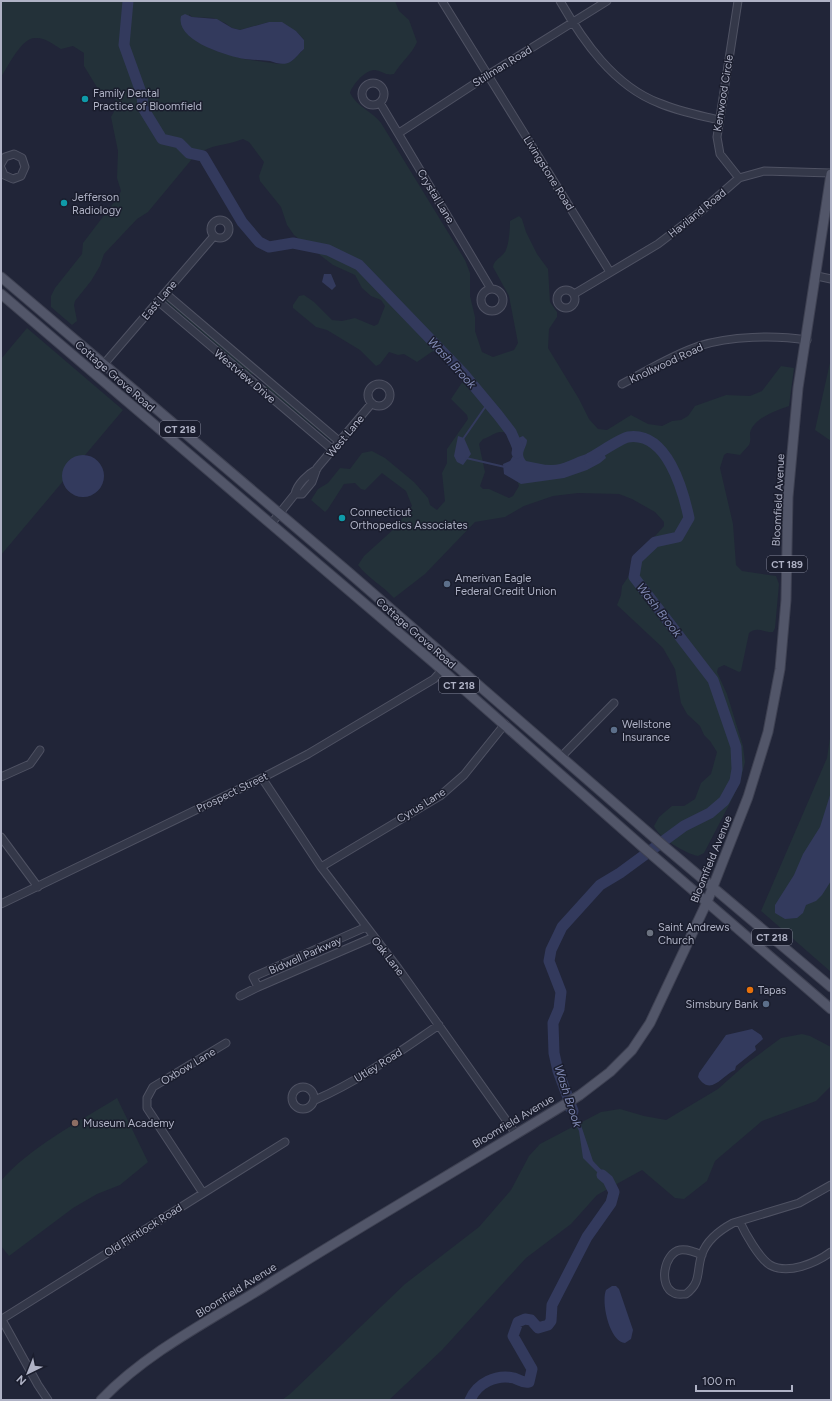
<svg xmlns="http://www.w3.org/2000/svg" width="832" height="1401" font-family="Figtree,sans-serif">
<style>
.green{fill:#233139;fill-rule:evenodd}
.water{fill:#333a5d}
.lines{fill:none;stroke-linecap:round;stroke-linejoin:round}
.stream{stroke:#333a5d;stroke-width:2}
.river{stroke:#333a5d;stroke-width:11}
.minor-casing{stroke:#4f5263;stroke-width:9}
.major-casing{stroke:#3e4152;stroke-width:11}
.minor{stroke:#343849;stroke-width:7}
.major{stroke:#525669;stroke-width:9}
.culture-dot{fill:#0f9aa8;stroke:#1a1d2d;stroke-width:1.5}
.service-dot{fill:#5c6f8a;stroke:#1a1d2d;stroke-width:1.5}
.worship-dot{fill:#6b7280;stroke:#1a1d2d;stroke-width:1.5}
.food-dot{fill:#e8710a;stroke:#1a1d2d;stroke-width:1.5}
.education-dot{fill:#8d6e63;stroke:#1a1d2d;stroke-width:1.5}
.labels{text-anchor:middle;stroke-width:3;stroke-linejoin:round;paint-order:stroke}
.shield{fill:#1a1d2d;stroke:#828597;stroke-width:1}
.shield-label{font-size:10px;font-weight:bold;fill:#afb2c5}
.street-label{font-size:11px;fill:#afb2c5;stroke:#1a1d2d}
.poi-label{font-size:11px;fill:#afb2c5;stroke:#1a1d2d;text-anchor:start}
.water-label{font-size:12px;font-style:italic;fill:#7f88b2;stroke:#1a1d2d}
</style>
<rect width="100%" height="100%" fill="#212538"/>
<!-- green -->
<path class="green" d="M1 1H395L399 11 409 20 417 42C412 54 401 62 394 74 386 76 382 71 375 70 366 69 352 85 350 93 357 107 372 111 381 123L465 260 470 273V296L475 317V331L482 352 493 357 514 350 518 343 509 296 493 267C494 259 503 257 506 250 509 243 510 229 510 221L519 216 522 219 526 232 537 254 548 269 550 302 557 312V317L549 329 548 348 579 399 589 419 598 429 607 430 631 415 648 424 662 426 672 421 681 420 688 416 695 406 726 395 750 396 762 391 781 366 794 368 789 406C778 410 753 418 750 433 750 437 751 441 749 445L740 455 727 453 724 455 720 468 733 524 736 565 742 571 776 576 779 584 775 628 773 632C764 633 757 626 749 633L741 671 739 672 724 665 718 668 717 672 727 694 743 746 745 762 740 782 730 803 704 853 698 856C686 854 658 837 654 826L659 817 672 806H684L695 799 701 783 711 774 717 752 710 741 704 735 700 726 687 714 681 703 675 669 663 648 617 605 621 595 622 586 637 564 641 552 664 526V522L655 512 632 499 619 494 578 493 553 496 524 506 505 517 475 522 425 574 394 598C383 586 368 578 358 565L364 556 395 528 412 506 406 491 382 473 365 490 361 489 355 483 344 484 328 509 325 512 311 500 318 489 328 483 340 468 350 469 362 453 372 451 385 458 414 482 428 498 430 505 437 510 445 501 442 473 447 463V449L468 419 467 415 451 399 463 381 460 377 433 351 417 362 404 354 398 355 389 352 380 364 376 366 360 350 327 330 316 327 293 308V305L299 296 304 295 314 302 332 320 342 321 355 318 374 326 378 324 385 306 381 300 371 296 362 288 355 275 333 265 294 235 287 225 281 207 260 181 259 176 264 162 249 142 243 139C223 147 209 143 192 159L148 212 137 219 104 254 100 266 91 281 75 301 74 305 77 321 72 325 51 307V296L55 288 82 254 83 243 118 197 121 191 117 178 118 151 111 117 116 108 115 98 112 95 103 94 98 89 84 66V53L73 46 61 49C53 44 44 37 35 38 21 38 8 67 1 77ZM189 14 192 17 213 18 225 23 232 28 240 30 269 22 296 31 304 40V49L292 61 279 64 244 59 216 51 196 41ZM500 432H509L515 445 511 462 519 486 513 496 509 498 489 489H483L480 486 485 472 479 444 483 439C490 437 493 433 500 432Z
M167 298 254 371V374H251L167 302 165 299Z
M27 328 123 410 1 555V359Z
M831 358V441L815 430Z
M267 384 332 439 331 441 266 387Z
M831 731V972L761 911 827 758Z
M802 1034 810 1036 831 1047V1086L816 1101 762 1121 715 1161 707 1181 684 1199 675 1198 642 1170 597 1195 571 1224 526 1258 442 1350 389 1400H282L290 1394 405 1284 479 1227 511 1190 529 1156 540 1144 601 1112 620 1109 644 1116 666 1120 718 1089 746 1064 781 1038Z
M117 1098 148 1162 120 1185 97 1194 73 1208 9 1256 1 1246V1181C27 1149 82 1120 117 1098Z"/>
<!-- water -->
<path class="water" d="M185 14 192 17 217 19 232 28 240 30 269 22H282L296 31 304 40V49C299 53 294 61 288 63 281 65 276 63 270 61 262 60 253 60 245 59 228 56 175 41 181 16Z
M324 274H331L336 286 332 290 322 282Z
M458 436 464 438 471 454 463 465 457 462 454 456Z
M523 436 527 440C527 448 519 453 526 461 537 463 549 467 560 464 572 461 593 448 604 453L606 458 600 463 587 470 564 478 521 484 504 474 503 464 510 461 513 456 511 441Z
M62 476a21 21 0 1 1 42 0a21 21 0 1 1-42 0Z
M831 792V881L822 895 816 901 806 905 803 913 797 918 785 919 775 913V905L794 875 803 854 820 827Z
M752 1029 761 1035 763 1039 755 1046 756 1050 736 1066 735 1070C721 1076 711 1097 698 1077L699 1073 726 1035Z
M574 1104 593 1161 611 1180 613 1201 605 1218 599 1215 605 1206 609 1190 607 1182 583 1158 579 1131 572 1117 564 1109Z
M612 1286H616L619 1289 633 1330 631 1339 625 1343C609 1341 601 1302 606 1290Z"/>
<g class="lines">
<!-- stream -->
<path class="stream" d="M463 439 488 403
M466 458 505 467"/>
<!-- river -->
<path class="river" d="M128 1 124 45 142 95 143 108 162 139 179 143 189 153 203 156 242 222 259 242 269 247 293 243 328 250 359 265 463 373 498 415 511 432 518 448 517 453
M573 1111 558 1071 554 1053 553 1023 559 1009 561 992 549 961 551 950 562 927 600 885 620 873 684 826 710 813 724 801 735 781 737 769 736 747 713 680 634 577 637 559 655 542 678 537 689 518C683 490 667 431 628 437 621 438 598 454 590 458
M470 1400C477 1383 496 1374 514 1378 520 1380 522 1383 529 1382L532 1369 513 1336 518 1322 525 1319 531 1320 538 1328 548 1325 551 1321 552 1305 587 1237 611 1203 614 1192 608 1180 602 1175"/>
<!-- minor casing -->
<g class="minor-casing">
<path id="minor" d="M442 1 610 272
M560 1C583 41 614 86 659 103 678 111 698 115 718 120
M738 1 717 137 720 154 739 178
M362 94a11 11 0 1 1 22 0a11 11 0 1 1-22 0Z
M380 103 491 289
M399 133 488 75 607 1
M1 164 5 157 14 154 22 158 25 167 21 176 13 179 4 175 1 168
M211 229a9 9 0 1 1 18 0a9 9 0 1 1-18 0Z
M817 276 831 279
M481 300a11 11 0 1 1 22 0a11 11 0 1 1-22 0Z
M557 299a9 9 0 1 1 18 0a9 9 0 1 1-18 0Z
M165 293 340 442
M574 294 658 244 700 212 739 178 764 171 831 173
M158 301 333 450
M104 364 214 236
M368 395a11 11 0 1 1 22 0a11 11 0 1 1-22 0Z
M622 384C647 371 672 355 699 346 730 336 775 335 807 340
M295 494H302L312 482 317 468 372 403
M271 524 295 494C297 484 308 474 317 469
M562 756 614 703
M1 777 30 764 40 750
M262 778 321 867 398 968 516 1134
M1 837 38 887
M321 867 440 796 464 775 505 724
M1 904 262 778 308 754 434 679 451 660
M366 927 253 977 258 987 374 937
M240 996 258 987
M292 1098a11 11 0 1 1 22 0a11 11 0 1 1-22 0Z
M315 1100C359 1081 399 1052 439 1025
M203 1193 147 1108V1098L153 1087 226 1043
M740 1222C745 1233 759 1258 770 1265 788 1275 816 1263 831 1252
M702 1255C695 1252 688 1249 680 1250 664 1253 658 1286 674 1293 677 1295 682 1294 686 1294 702 1282 696 1271 702 1254 707 1240 720 1230 733 1223L799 1203 831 1185
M1 1318 38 1385 48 1400
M2 1319 285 1142"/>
</g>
<!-- major casing -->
<g class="major-casing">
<path id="major" d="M1 277 346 570 666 848 831 987
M1 294 433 662 644 848 831 1009
M101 1400C146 1353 207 1322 262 1288 367 1222 475 1160 580 1095L610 1072 632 1050 650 1023 707 902 748 797 768 732 780 669 786 600 788 497 798 388 831 174"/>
</g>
<!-- minor -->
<use href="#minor" class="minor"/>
<!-- major -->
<use href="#major" class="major"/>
</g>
<!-- markers -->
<g class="culture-dot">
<circle cx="85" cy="99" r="4"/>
<circle cx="64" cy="203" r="4"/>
<circle cx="342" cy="518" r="4"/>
</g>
<g class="service-dot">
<circle cx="447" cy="584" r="4"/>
<circle cx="614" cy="730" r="4"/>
<circle cx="766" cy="1004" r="4"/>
</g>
<circle class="worship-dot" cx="650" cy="933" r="4"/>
<circle class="food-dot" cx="750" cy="990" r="4"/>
<circle class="education-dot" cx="75" cy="1123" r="4"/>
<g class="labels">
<!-- shield labels -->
<g class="shield">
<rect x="160" y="421" width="40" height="16" rx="3"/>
<rect x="767" y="556" width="40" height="16" rx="3"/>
<rect x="439" y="677" width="40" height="16" rx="3"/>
<rect x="752" y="929" width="40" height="16" rx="3"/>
</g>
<g class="shield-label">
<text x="180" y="433">CT 218</text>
<text x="787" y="568">CT 189</text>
<text x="459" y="689">CT 218</text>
<text x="772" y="941">CT 218</text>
</g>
<!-- street labels -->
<g class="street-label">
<text transform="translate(502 66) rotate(-32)" y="4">Stillman Road</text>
<text transform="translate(723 93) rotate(-81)" y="4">Kenwood Circle</text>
<text transform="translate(549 173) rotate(58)" y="4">Livingstone Road</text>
<text transform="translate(436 196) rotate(59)" y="4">Crystal Lane</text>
<text transform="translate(697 213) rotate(-39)" y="4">Haviland Road</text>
<text transform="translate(159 300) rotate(-50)" y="4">East Lane</text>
<text transform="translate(666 363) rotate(-25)" y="4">Knollwood Road</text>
<text transform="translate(115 376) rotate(41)" y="4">Cottage Grove Road</text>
<text transform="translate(245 376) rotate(40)" y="4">Westview Drive</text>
<text transform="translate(345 436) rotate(-50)" y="4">West Lane</text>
<text transform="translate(778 500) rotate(-87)" y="4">Bloomfield Avenue</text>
<text transform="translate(416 633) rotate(41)" y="4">Cottage Grove Road</text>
<text transform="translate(232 792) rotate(-26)" y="4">Prospect Street</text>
<text transform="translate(421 805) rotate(-32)" y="4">Cyrus Lane</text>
<text transform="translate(711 859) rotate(-68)" y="4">Bloomfield Avenue</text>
<text transform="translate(305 955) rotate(-24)" y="4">Bidwell Parkway</text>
<text transform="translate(388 956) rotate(52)" y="4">Oak Lane</text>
<text transform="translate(378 1065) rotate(-32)" y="4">Utley Road</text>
<text transform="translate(188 1066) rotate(-31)" y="4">Oxbow Lane</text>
<text transform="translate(513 1121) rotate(-31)" y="4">Bloomfield Avenue</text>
<text transform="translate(143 1230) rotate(-32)" y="4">Old Flintlock Road</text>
<text transform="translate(236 1290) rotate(-32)" y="4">Bloomfield Avenue</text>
</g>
<!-- poi labels -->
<g class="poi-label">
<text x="93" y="97">Family Dental<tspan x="93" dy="13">Practice of Bloomfield</tspan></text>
<text x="72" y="201">Jefferson<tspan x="72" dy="13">Radiology</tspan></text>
<text x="350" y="516">Connecticut<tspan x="350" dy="13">Orthopedics Associates</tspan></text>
<text x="455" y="582">Amerivan Eagle<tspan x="455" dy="13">Federal Credit Union</tspan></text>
<text x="622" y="728">Wellstone<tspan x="622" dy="13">Insurance</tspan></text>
<text x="658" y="931">Saint Andrews<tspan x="658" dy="13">Church</tspan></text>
<text x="758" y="994">Tapas</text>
<text x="758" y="1008" text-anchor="end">Simsbury Bank</text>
<text x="83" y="1127">Museum Academy</text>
</g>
<!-- water labels -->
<g class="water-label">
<text transform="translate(452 363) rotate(47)" y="4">Wash Brook</text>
<text transform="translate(659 610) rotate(52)" y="4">Wash Brook</text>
<text transform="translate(568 1096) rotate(72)" y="4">Wash Brook</text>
</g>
</g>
<!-- border -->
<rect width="832" height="1401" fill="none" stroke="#afb2c5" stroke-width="4"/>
<!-- north arrow -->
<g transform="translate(28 1373) rotate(223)" stroke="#1a1d2d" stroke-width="3" paint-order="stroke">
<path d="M0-3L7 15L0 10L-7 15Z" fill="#afb2c5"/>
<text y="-6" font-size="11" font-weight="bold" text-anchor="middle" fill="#afb2c5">N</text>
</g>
<!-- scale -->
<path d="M696 1385v6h96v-6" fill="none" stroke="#afb2c5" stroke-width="2"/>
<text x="702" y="1385" font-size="12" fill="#afb2c5" stroke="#1a1d2d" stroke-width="3" paint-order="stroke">100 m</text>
</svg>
